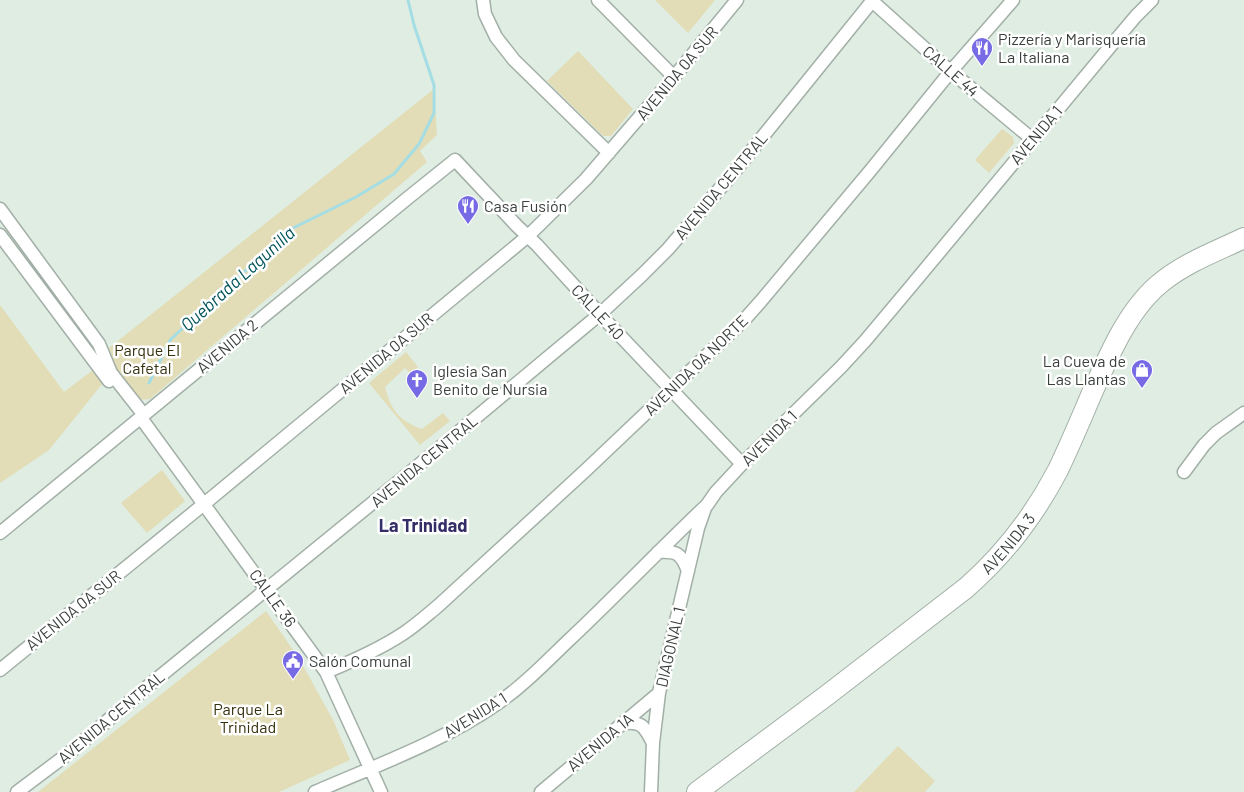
<svg xmlns="http://www.w3.org/2000/svg" width="1244" height="792" font-family="Barlow,sans-serif">
<style>
.green{fill:#e2ddb6}
.lines{fill:none;stroke-linecap:round;stroke-linejoin:round}
.stream{stroke:#a5dde4;stroke-width:3}
.street-casing{stroke:#a2afa6;stroke-width:15}
.primary-casing{stroke:#a2afa6;stroke-width:22}
.street{stroke:#fff;stroke-width:12}
.primary{stroke:#fff;stroke-width:20}
.labels{text-anchor:middle;stroke-width:5;stroke-linejoin:round;paint-order:stroke}
.poi-label{font-size:16px;fill:#393f3b;stroke:#fff;text-anchor:start}
.street-label{font-size:16px;fill:#393f3b;stroke:#fff}
.park-label{font-size:16px;fill:#35300c;stroke:#fff}
.water-label{font-size:18px;font-style:italic;fill:#00545c;stroke:#fff}
.neighbourhood-label{font-size:18px;font-weight:bold;fill:#332d68;stroke:#fff}
</style>
<rect width="100%" height="100%" fill="#dfede2"/>
<!-- green -->
<path class="green" d="M655 0H715L688 33Z
M578 51 633 109 611 136H603L547 81Z
M434 89 437 135 420 151 427 162 150 399 139 400 119 375 109 348Z
M1002 129 1013 137 1014 143 989 173 975 160Z
M0 305 64 392 93 370 103 383 49 450 0 483Z
M406 352 418 367 410 373 405 368 385 387C391 410 399 421 422 429L443 413 450 421 420 445 369 383Z
M162 470 185 501 147 533 121 503Z
M266 611 300 660 334 722 350 760 279 792H38Z
M898 746 935 781 925 792H854Z"/>
<g class="lines">
<!-- stream -->
<path class="stream" d="M149 383 171 339 291 229 356 197 394 174 419 144 434 113V85L414 25 408 0"/>
<!-- street casing -->
<g class="street-casing">
<path id="street" d="M483 0 485 14 496 37 514 60 609 153
M598 0 674 77
M871 0 942 64 1032 139
M0 209 99 344 111 373 144 415
M0 235 109 381
M141 418 326 672 381 792
M1184 472 1204 445 1216 433 1244 413
M0 533 409 197 455 160 517 226 537 245 609 324 742 464
M658 552C677 551 681 553 688 571
M0 670 204 504 528 236 586 179 674 77 737 0
M326 672C353 661 380 649 404 633 416 625 427 615 438 606L586 470 745 319 761 301 870 171 951 71 1013 0
M624 723C643 721 645 728 653 743
M17 792 69 753 153 682 414 469 600 314 642 275 668 249 735 171 873 0
M315 792C377 765 442 742 498 703 524 685 546 662 569 640 616 596 660 549 707 505L716 492 742 464 841 367 865 341 912 285 1109 48 1136 16 1152 0
M541 792 659 693
M651 792 653 743 659 693 698 528 705 508"/>
</g>
<!-- primary casing -->
<g class="primary-casing">
<g id="primary">
<path id="s1" d="M697 792 826 696 966 588C1005 554 1034 516 1058 470 1070 445 1081 419 1092 393 1109 355 1129 307 1163 281 1187 262 1217 251 1244 238"/>
</g>
</g>
<!-- street -->
<use href="#street" class="street"/>
<!-- primary -->
<use href="#primary" class="primary"/>
</g>
<!-- icons -->
<defs>
<g id="restaurant-pin" transform="scale(1.125)"><path d="M0 17L-7.5 6A9.5 9.5 0 1 1 7.5 6Z" fill="#776ae5" stroke="#fff"/><path d="M-5-6h1v4h1v-4h1v4h1v-4h1v5L-1.5 .5V6h-2V.5L-5-1ZM5-6V6H3V1.5H1.5Q1.5-4 5-6Z" fill="#fff"/></g>
<g id="shop-pin" transform="scale(1.125)"><path d="M0 17L-7.5 6A9.5 9.5 0 1 1 7.5 6Z" fill="#776ae5" stroke="#fff"/><path d="M-5-2.5h2.3a2.7 3.5 0 0 1 5.4 0H5L5.5 6h-11ZM-1.5-2.5h3a1.5 2.3 0 0 0-3 0Z" fill="#fff"/></g>
<g id="church-pin" transform="scale(1.125)"><path d="M0 17L-7.5 6A9.5 9.5 0 1 1 7.5 6Z" fill="#776ae5" stroke="#fff"/><path d="M-1.2-6h2.4v3.5h3.3v2.4h-3.3V6h-2.4V-.1h-3.3v-2.4h3.3Z" fill="#fff"/></g>
<g id="civic-pin" transform="scale(1.125)"><path d="M0 17L-7.5 6A9.5 9.5 0 1 1 7.5 6Z" fill="#776ae5" stroke="#fff"/><path d="M-.6-6.5H3V-4.5H.6V-3L4-1V1h2V6H-6V1h2V-1L-.6-3ZM-1.2 2.5V6h2.4V2.5Z" fill="#fff"/></g>
</defs>
<g fill-rule="evenodd">
<use href="#restaurant-pin" x="982" y="48"/>
<use href="#restaurant-pin" x="468" y="206"/>
<use href="#shop-pin" x="1142" y="370"/>
<use href="#church-pin" x="417" y="380"/>
<use href="#civic-pin" x="293" y="661"/>
</g>
<g class="labels">
<!-- poi labels -->
<g class="poi-label">
<text x="998" y="45">Pizzería y Marisquería<tspan x="998" dy="18">La Italiana</tspan></text>
<text x="484" y="212">Casa Fusión</text>
<text x="1126" y="367" text-anchor="end">La Cueva de<tspan x="1126" dy="18">Las Llantas</tspan></text>
<text x="433" y="377">Iglesia San<tspan x="433" dy="18">Benito de Nursia</tspan></text>
<text x="309" y="667">Salón Comunal</text>
</g>
<!-- street labels -->
<g class="street-label">
<text transform="translate(951 71) rotate(41)" y="6">CALLE 44</text>
<text transform="translate(677 73) rotate(-50)" y="6">AVENIDA 0A SUR</text>
<text transform="translate(1036 135) rotate(-50)" y="6">AVENIDA 1</text>
<text transform="translate(721 186) rotate(-50)" y="6">AVENIDA CENTRAL</text>
<text transform="translate(598 312) rotate(47)" y="6">CALLE 40</text>
<text transform="translate(227 346) rotate(-40)" y="6">AVENIDA 2</text>
<text transform="translate(386 353) rotate(-40)" y="6">AVENIDA 0A SUR</text>
<text transform="translate(696 365) rotate(-44)" y="6">AVENIDA 0A NORTE</text>
<text transform="translate(769 438) rotate(-45)" y="6">AVENIDA 1</text>
<text transform="translate(424 461) rotate(-40)" y="6">AVENIDA CENTRAL</text>
<text dy="6" stroke="none"><textPath href="#s1" startOffset="399">AVENIDA 3</textPath></text>
<text transform="translate(273 598) rotate(54)" y="6">CALLE 36</text>
<text transform="translate(73 610) rotate(-39)" y="6">AVENIDA 0A SUR</text>
<text transform="translate(670 647) rotate(-77)" y="6">DIAGONAL 1</text>
<text transform="translate(475 715) rotate(-32)" y="6">AVENIDA 1</text>
<text transform="translate(111 717) rotate(-40)" y="6">AVENIDA CENTRAL</text>
<text transform="translate(600 742) rotate(-40)" y="6">AVENIDA 1A</text>
</g>
<!-- park labels -->
<g class="park-label">
<text x="147" y="356">Parque El<tspan x="147" dy="18">Cafetal</tspan></text>
<text x="248" y="715">Parque La<tspan x="248" dy="18">Trinidad</tspan></text>
</g>
<!-- water labels -->
<g class="water-label">
<text transform="translate(238 279) rotate(-42)" y="6">Quebrada Lagunilla</text>
</g>
<!-- neighbourhood labels -->
<g class="neighbourhood-label">
<text x="423" y="532">La Trinidad</text>
</g>
</g>
</svg>
